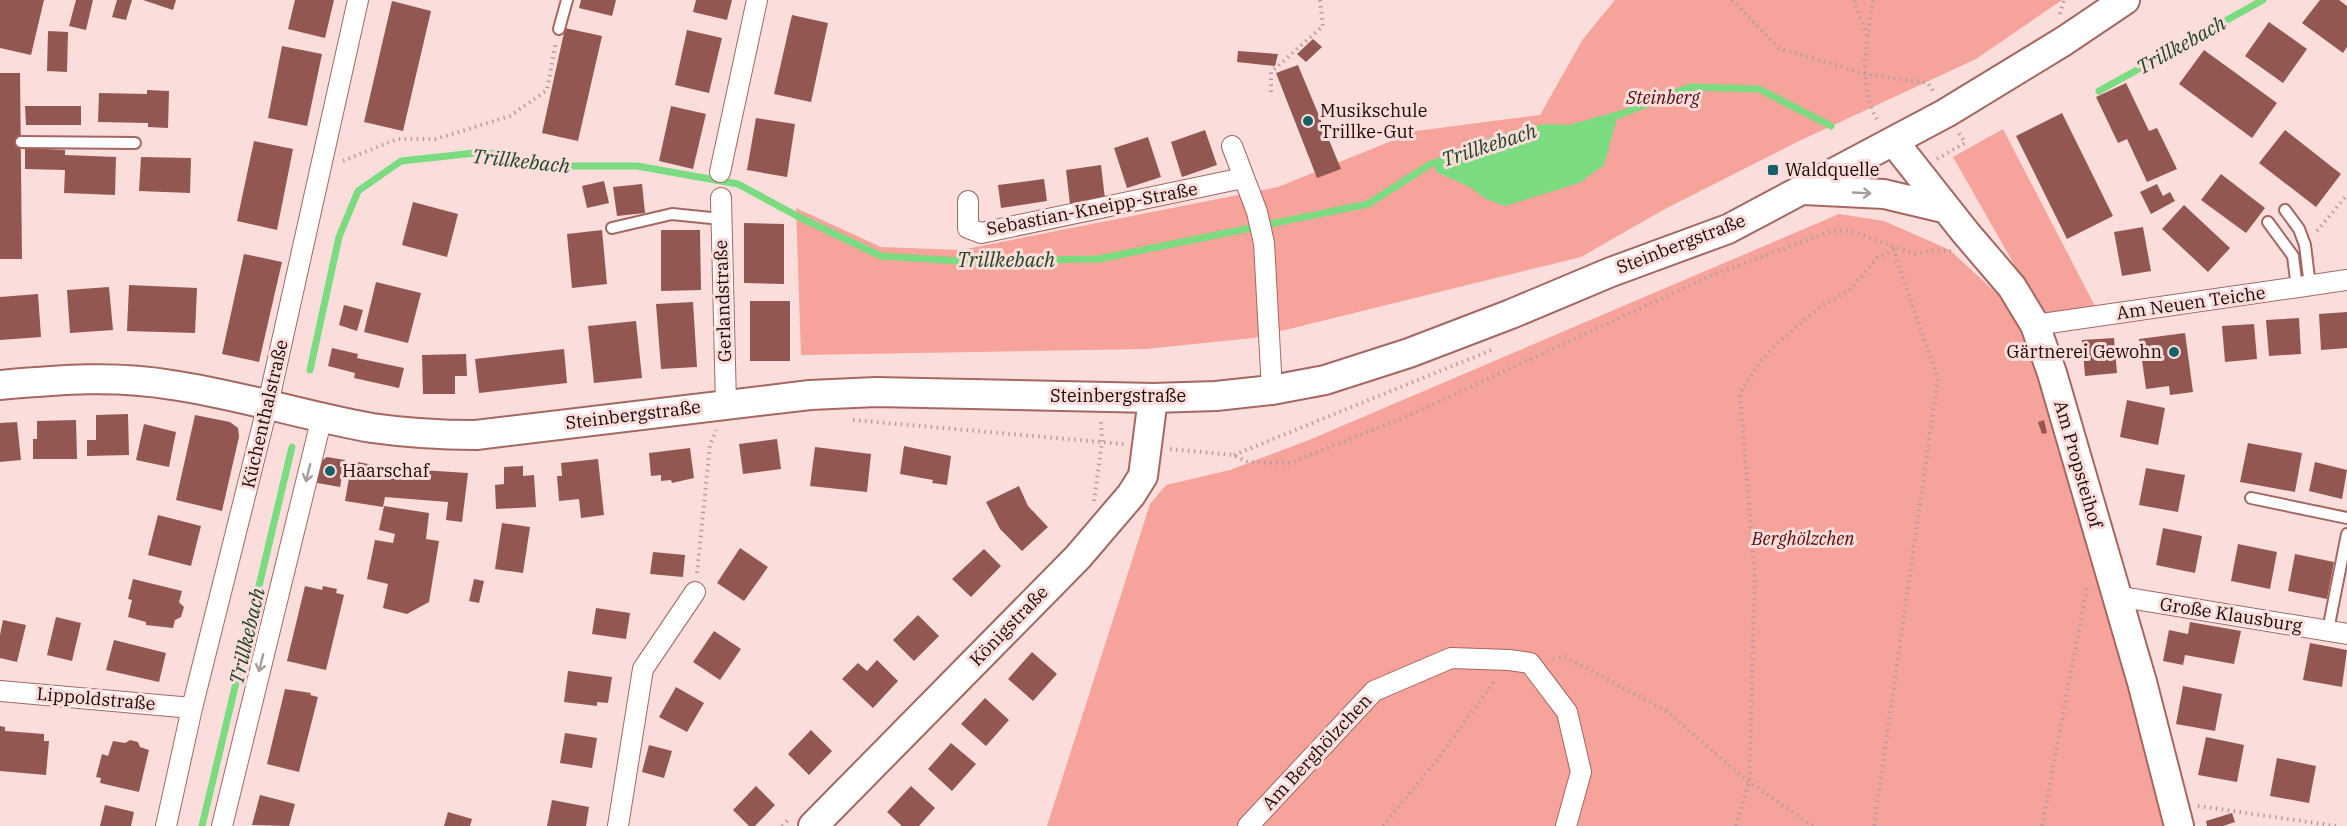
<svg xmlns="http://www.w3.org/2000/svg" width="2347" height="826" font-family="'IBM Plex Serif',serif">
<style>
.green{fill:#f6a39b}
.water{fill:#7adb81}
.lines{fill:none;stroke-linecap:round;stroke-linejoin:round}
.stream{stroke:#7adb81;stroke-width:7}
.building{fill:#935751}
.lane-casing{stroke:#a56761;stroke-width:14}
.street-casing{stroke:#a56761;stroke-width:22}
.secondary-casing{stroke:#a56761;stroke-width:32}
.path{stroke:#b89d9b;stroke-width:4;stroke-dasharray:1.5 4.5;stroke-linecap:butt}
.lane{stroke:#fff;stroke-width:10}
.street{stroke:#fff;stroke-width:20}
.secondary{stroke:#fff;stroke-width:28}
.oneway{stroke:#a59c9c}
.poi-dot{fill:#13626a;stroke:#fbdedb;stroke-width:2}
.labels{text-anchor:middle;stroke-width:6;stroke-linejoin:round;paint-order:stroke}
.park-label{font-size:18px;font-style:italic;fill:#56060a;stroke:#fbdedb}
.poi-label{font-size:18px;fill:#1f0807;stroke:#fbdedb;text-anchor:start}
.street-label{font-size:18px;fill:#1f0807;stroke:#fbdedb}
.water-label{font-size:20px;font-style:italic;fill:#1e4421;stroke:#fbdedb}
</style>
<rect width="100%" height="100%" fill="#fbdedb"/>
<!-- green -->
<path class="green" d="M1615 0H2062L1976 59 1797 142 1663 210 1581 257 1253 338 1145 349 801 355 796 208 881 247 961 250 1278 187 1416 131 1540 115 1583 39Z
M2003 129 2097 310 2044 317 1953 157Z
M1839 214 1884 221 1950 250 2025 320 2185 826H1047L1150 504 1166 485 1230 470 1309 440Z"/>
<!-- water -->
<path class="water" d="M1619 111 1604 165 1579 183 1505 206 1486 199 1470 187 1436 172 1435 162 1453 152 1497 135 1544 124 1569 125Z"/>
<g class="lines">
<!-- stream -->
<path class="stream" d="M2099 91 2263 0
M1611 118 1690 87 1759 89 1831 126
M310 370 339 237 358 191 401 161 484 152 549 166H637L738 184 799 217 881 256 959 261 1099 259 1368 204 1429 165 1444 159
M202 826 292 447"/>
</g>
<!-- building -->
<path class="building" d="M0 0H44L31 55 0 48Z
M76 0H93L86 30 69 26Z
M117 0H132L126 20 112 17Z
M143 0H176L173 10Z
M295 0H334L325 38 288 29Z
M581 0H616L612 16 579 8Z
M696 0H732L727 20 693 12Z
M2320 0H2339L2347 6V47L2343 53 2302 23Z
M392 1 431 11 403 131 364 122Z
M792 15 828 23 811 102 774 94Z
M2269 22 2307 49 2283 83 2245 56Z
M565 28 602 36 578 141 542 133Z
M687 30 722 38 709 93 675 85Z
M48 31 68 32 67 72 47 71Z
M1313 39 1322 47 1306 62 1297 54Z
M282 46 322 54 307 126 268 118Z
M2204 50 2277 103 2252 138 2179 84Z
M1238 51 1278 54 1275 66 1237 62Z
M1298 65 1341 169 1317 178 1276 73Z
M0 73H20L22 259H0Z
M2126 83 2149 131 2157 128 2177 169 2147 182 2127 139 2118 143 2096 97Z
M147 90 169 91 168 128 148 127V123L98 122 99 93 147 94Z
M25 106H81V125H26Z
M671 106 706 114 693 169 659 161Z
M2062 113 2113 216 2067 239 2016 136Z
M756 118 795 124 787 177 747 170Z
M1205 130 1217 165 1182 177 1171 142Z
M2285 130 2341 174 2316 207 2259 163Z
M1148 137 1161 177 1127 188 1114 148Z
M254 141 293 149 277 230 237 221Z
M25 148 65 150V155L116 157 115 195 64 193 65 170 25 169Z
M141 157 191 158 190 193 139 191Z
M1101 165 1105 199 1070 204 1066 170Z
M2221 174 2265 208 2246 233 2201 200Z
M1044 179 1047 201 1001 208 998 185Z
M604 181 609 203 587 208 582 186Z
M642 184 645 213 617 216 613 187Z
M2157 184 2163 196 2170 192 2175 201 2151 214 2140 192Z
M413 202 458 214 447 257 402 245Z
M2184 205 2230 248 2208 272 2162 229Z
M744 223 784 224V284L744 283Z
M2143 227 2151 271 2122 276 2114 232Z
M602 230 607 284 572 288 567 234Z
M661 230H700L701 290 661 291Z
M244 254 282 262 259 362 222 354Z
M376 282 421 293 408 343 364 332Z
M129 285 197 288 195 333 127 331Z
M109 287 113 330 70 333 67 290Z
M38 294 41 337 0 340V297Z
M750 301H790V361H750Z
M693 302 697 367 661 369 656 304Z
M344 305 363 310 357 331 339 325Z
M2347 312V348L2321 350 2319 314Z
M2299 318 2301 354 2269 356 2266 320Z
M636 321 642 378 594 383 588 326Z
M2254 324 2257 359 2225 362 2222 326Z
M2185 333 2193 392 2170 395 2169 386 2146 389 2139 339Z
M2114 338 2117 373 2085 376 2082 340Z
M332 348 358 354 357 358 404 368 399 388 354 378 355 373 328 366Z
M564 349 567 383 479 393 475 359Z
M466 354 467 376H455V394H423L422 355Z
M2127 400 2165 408 2158 445 2120 437Z
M128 414 129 455 87 456V440H96V415Z
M195 415 230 422 238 428 239 437 222 511 176 500Z
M76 420 77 459H33V439H37V421Z
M2044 420 2047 433 2042 434 2038 422Z
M17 422 21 460 0 462V423Z
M144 424 176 432 169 467 136 460Z
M777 439 781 469 743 474 739 444Z
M2248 443 2302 453 2295 492 2240 482Z
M904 446 951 456 947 485 932 483 933 480 900 474Z
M815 447 871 454 867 492 810 486Z
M690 448 694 478 672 483 671 480 661 481V475L651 476 649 453Z
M327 457 345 460 340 487 317 483 321 461Z
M598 459 604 515 581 518 579 499 559 501 557 476H562L561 463Z
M352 461 390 468 468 473 462 522 446 520 448 502 385 497 383 507 345 501Z
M2315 462 2347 470 2342 499 2309 491Z
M523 466V476L534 475 536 507 496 509 495 485 504 484V467Z
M2146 468 2185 475 2178 512 2139 505Z
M1019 486 1028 506 1048 527 1022 551 1000 529 986 502Z
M384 506 429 513 426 539 439 541 429 602 407 614 383 608 388 584 367 579 375 540 393 543 395 534 379 530Z
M158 515 201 526 191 566 148 555Z
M502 523 530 527 523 573 495 569Z
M2163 528 2202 536 2195 573 2156 565Z
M2238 544 2277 552 2270 589 2231 581Z
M740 548 768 567 744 601 717 583Z
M984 549 1001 566 971 597 952 579Z
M653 552 685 555 683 577 650 574Z
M2295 554 2334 562 2327 599 2288 591Z
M133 579 182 591 179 602 184 607 181 617 175 620 173 628 146 625V622L128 617 132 600 128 599Z
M474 579 484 581 479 603 469 601Z
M305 586 322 590 323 586 337 589 336 593 344 595 326 670 287 661Z
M596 608 630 613 626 639 592 634Z
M918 615 939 636 914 661 893 640Z
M56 617 81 623 72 661 47 655Z
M3 620 26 625 17 662 0 658V635Z
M2190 622 2241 631 2234 664 2185 655 2183 665 2163 661 2169 630 2188 634Z
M714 631 741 649 720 680 693 662Z
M114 640 166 653 159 682 106 670Z
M2310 643 2347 650 2342 687 2303 680Z
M1032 652 1057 674 1033 701 1008 679Z
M877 660 898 681 873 708 842 679 858 663 867 671Z
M568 671 612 677 608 703 597 702V706L564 702Z
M2183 686 2222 694 2215 731 2176 724Z
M676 687 704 703 687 732 659 717Z
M285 689 311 693 310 695 318 697 299 772 267 764Z
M985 698 1009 720 986 746 961 724Z
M0 726 5 727V731L44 734V741H49L46 775 0 771Z
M811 730 832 751 809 775 788 754Z
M565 733 597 738 592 768 560 763Z
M2206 737 2244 745 2237 782 2198 775Z
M130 740 138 742 140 747 149 750 139 792 100 783 101 778 96 777 102 754 108 756 113 741 125 743Z
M951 743 976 764 952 791 928 769Z
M649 745 672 751 664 778 642 772Z
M2277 758 2316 766 2309 803 2270 796Z
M756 786 775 805 755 826H749L733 810Z
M911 786 935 808 919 826H902L887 812Z
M260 795 295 804 289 826 252 825Z
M552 800 589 807 586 826H547Z
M105 805 134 812 131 826H100Z
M448 812 472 819 470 826H444Z
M2232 813 2235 822 2223 826H2207L2206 821Z"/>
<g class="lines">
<!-- lane casing -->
<g class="lane-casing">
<path id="lane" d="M559 29 567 0
M21 142 135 143
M2285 210 2299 229 2305 245 2310 286
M2268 222 2293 256 2297 288
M612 228 672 214 721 219
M2251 498 2347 518
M2328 630 2347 534"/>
</g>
<!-- street casing -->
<g class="street-casing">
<path id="street" d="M1232 146 1257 212 1264 243 1272 390
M720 172 757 0
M721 198 726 404
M968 201V228L981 233 1243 178
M2035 325 2347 280
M2116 596 2347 634
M0 691 192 708
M166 826 192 708 268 404 358 0
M222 826 322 417
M618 826 643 669 695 592
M1248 826 1374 691 1451 658 1509 660 1530 663 1567 712 1581 772 1566 826"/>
</g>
<!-- secondary casing -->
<g class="secondary-casing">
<path id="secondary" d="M1894 142 1965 232 2012 287 2035 325 2052 373 2142 682 2179 826
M1804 190 1884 194 1947 209
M0 385C58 380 114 375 172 385 240 395 305 416 372 428 407 433 441 435 476 435L810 395 876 392 1153 398 1216 396 1272 390 1325 380 1409 353 1511 314 1611 272 1728 229 1946 113 2064 41 2125 0
M813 826 1078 557 1131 495 1143 476 1153 398"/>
</g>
<!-- path -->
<path class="path" d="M1732 0 1779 48 1865 74 1928 83 1935 94
M1854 0 1867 36
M1873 0C1868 36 1856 90 1879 122
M2060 14 2064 0
M1271 92V72L1323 26 1320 0
M1937 159 1965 143 1959 133
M343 161 397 139H436L510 116 547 90 556 42
M2317 231 2347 195
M853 420 1124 444
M1170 449 1233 455 1248 462 1290 463 1410 415 1710 276 1829 232 1839 230 1856 233 1915 254 1931 250 1951 251
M1234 455 1494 349
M1094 501 1102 442 1101 422
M697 573 710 445 716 430
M1553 659 1566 657 1666 711 1749 782 1813 826
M2198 806 2336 826
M782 826 789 819
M1383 826 1440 756 1496 679
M1736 826 1749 782 1755 578 1740 393 1761 361 1775 345 1821 306 1849 291 1877 258 1894 249
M1874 826 1938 378 1896 259 1895 249
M2042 826 2087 587"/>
<!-- lane -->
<use href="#lane" class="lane"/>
<!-- street -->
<use href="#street" class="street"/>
<!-- secondary -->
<use href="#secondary" class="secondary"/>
</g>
<!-- one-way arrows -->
<defs><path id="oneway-shaft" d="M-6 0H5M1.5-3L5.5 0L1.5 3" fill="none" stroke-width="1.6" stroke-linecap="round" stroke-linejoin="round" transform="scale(1.5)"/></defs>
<g class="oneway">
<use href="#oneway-shaft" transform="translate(1862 193) rotate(3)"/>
<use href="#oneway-shaft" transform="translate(308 473) rotate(104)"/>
<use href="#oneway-shaft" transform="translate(261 663) rotate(104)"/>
</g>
<!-- markers -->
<g class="poi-dot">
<circle cx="1308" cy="121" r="6"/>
<rect x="1767" y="164" width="12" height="12" rx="3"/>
<circle cx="2174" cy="352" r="6"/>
<circle cx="330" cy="471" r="6"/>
</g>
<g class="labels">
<!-- park labels -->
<g class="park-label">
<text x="1663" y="104">Steinberg</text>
<text x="1803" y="545">Berghölzchen</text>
</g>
<!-- poi labels -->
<g class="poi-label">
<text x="1320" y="117">Musikschule<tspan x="1320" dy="21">Trillke-Gut</tspan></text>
<text x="1785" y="176">Waldquelle</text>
<text x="2162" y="358" text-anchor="end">Gärtnerei Gewohn</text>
<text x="342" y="477">Haarschaf</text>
</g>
<!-- street labels -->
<g class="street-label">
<text transform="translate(1092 209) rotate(-11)" y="6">Sebastian-Kneipp-Straße</text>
<text transform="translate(1681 244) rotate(-21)" y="6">Steinbergstraße</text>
<text transform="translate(723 301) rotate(-92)" y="6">Gerlandstraße</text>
<text transform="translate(2191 303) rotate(-8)" y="6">Am Neuen Teiche</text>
<text x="1118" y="402">Steinbergstraße</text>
<text transform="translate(265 414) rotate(-77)" y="6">Küchenthalstraße</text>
<text transform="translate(633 415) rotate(-7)" y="6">Steinbergstraße</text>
<text transform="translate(2078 464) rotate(74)" y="6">Am Propsteihof</text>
<text transform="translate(2231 615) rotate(9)" y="6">Große Klausburg</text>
<text transform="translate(1009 626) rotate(-46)" y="6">Königstraße</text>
<text transform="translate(96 699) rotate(5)" y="6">Lippoldstraße</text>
<text transform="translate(1317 752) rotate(-47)" y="6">Am Berghölzchen</text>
</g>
<!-- water labels -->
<g class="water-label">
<text transform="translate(2181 45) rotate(-29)" y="7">Trillkebach</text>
<text transform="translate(1489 145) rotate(-18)" y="7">Trillkebach</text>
<text transform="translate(521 161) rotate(6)" y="7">Trillkebach</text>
<text x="1006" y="267">Trillkebach</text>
<text transform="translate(247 636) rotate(-77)" y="7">Trillkebach</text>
</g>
</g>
</svg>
